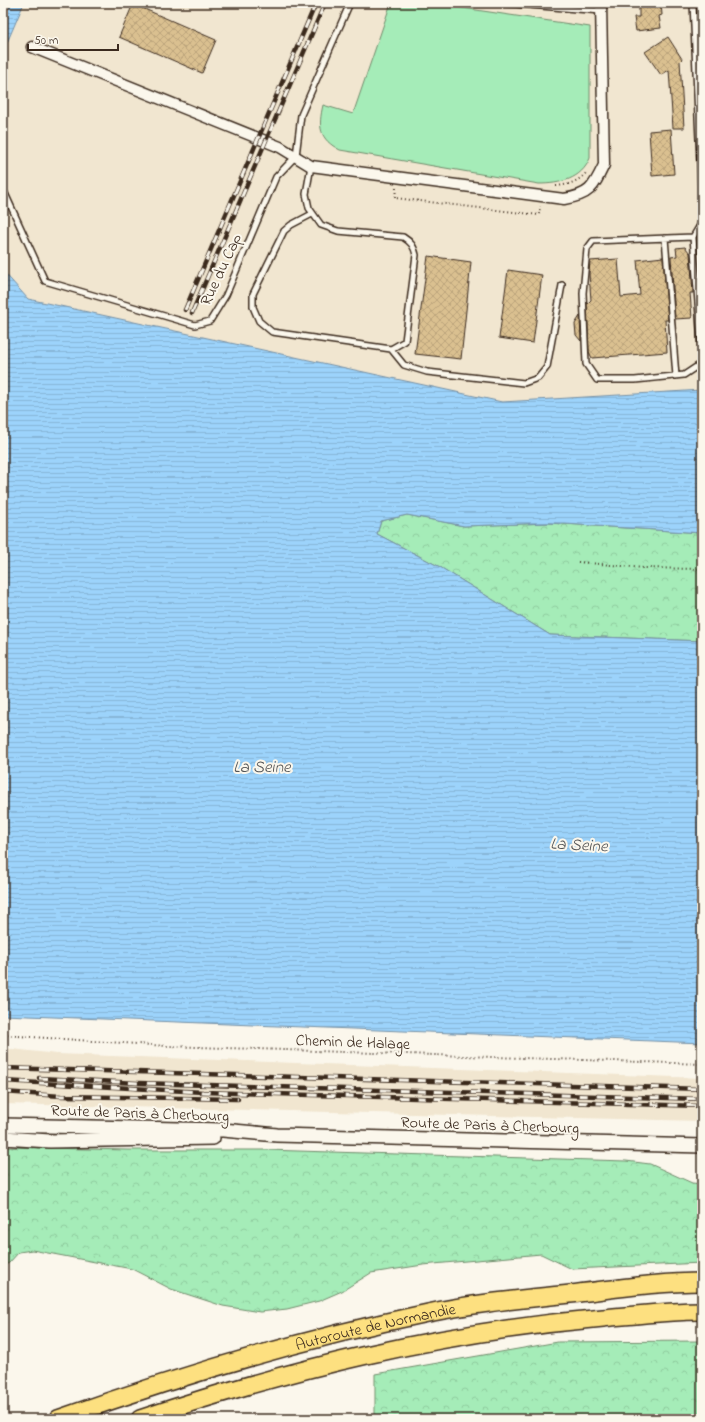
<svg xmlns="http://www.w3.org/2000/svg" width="705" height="1422" font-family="'Indie Flower',sans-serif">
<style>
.built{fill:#f1e6d0}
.green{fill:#a5ecb8;stroke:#708b6b}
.forest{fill:url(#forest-crowns);stroke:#708b6b}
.water{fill:url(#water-rules);stroke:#758fa3}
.building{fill:url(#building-cross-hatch);stroke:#3b2a1e}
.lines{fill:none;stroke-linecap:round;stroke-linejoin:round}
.service-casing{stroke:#3b2a1e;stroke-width:8}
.minor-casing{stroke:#3b2a1e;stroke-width:13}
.secondary-casing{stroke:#3b2a1e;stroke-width:16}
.motorway-casing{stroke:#3b2a1e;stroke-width:20}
.path{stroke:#3b2a1e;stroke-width:2;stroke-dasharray:1 3;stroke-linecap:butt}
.service{stroke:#fbf7ec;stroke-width:5}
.minor{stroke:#fbf7ec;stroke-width:10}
.secondary{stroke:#fbf7ec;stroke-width:13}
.motorway{stroke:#fde080;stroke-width:17}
.rail-casing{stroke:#3b2a1e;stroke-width:4.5}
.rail{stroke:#fbf7ec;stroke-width:3;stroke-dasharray:9;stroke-linecap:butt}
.labels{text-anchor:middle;stroke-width:4;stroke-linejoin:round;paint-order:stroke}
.street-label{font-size:16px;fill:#3b2a1e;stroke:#fbf7ec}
.water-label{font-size:17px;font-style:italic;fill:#535455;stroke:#fbf7ec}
</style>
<defs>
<pattern id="forest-crowns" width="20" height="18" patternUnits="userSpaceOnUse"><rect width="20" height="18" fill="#a5ecb8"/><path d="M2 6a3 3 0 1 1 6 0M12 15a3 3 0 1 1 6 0" fill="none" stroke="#8fcb9e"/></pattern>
<pattern id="water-rules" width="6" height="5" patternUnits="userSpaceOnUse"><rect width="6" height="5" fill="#9cd3fb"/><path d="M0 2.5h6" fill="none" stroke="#87b5d7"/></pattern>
<pattern id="building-cross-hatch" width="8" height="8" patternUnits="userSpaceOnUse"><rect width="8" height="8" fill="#dac090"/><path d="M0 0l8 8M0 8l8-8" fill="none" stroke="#bca57c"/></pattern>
</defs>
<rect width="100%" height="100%" fill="#fbf7ec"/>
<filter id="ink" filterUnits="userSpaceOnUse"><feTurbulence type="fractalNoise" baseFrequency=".025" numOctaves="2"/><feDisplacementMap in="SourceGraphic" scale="8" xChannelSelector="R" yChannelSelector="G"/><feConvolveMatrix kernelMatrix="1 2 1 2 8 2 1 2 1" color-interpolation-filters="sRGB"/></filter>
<g filter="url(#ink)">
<!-- built -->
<path class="built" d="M24 3H702V390L502 402 28 299 3 271V52Z
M3 1048 57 1054 702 1078V1121L3 1104Z"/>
<!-- green -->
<path class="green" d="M391 3H429L590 27V158C582 179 560 184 539 184L340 150C319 139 318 127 323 105L353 114Z"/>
<!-- forest -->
<path class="forest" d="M407 515 464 526 549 523 702 533V641L550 635 440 567 377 534 381 521Z
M3 1147 128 1150H265L626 1161 650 1164 692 1183 702 1184V1263L572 1269 541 1254 423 1265 371 1273 342 1291 319 1301 287 1309 260 1312 223 1306 171 1289 132 1269 32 1250 19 1252 9 1263 3 1266Z
M702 1341V1419H375V1374L558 1342Z"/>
<!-- water -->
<path class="water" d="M3 3H24L3 52Z
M3 271 28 299 502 402 702 390V533L549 523 464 526 407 515 381 521 377 534 440 567 550 635 702 641V1043L3 1015Z"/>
<!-- building -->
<path class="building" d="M639 3H661L662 15 659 16 661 28 636 31 634 17H639Z
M133 4 216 40 202 73 119 37Z
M668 37 682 59 680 61 684 128H673L669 70 661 75 645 52Z
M671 129 674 174 652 176 649 131Z
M685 247 690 253 693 293H690L692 318 675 319 671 257 677 256 676 248Z
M428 256 471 262 461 359 415 354Z
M663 257 668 320H665L667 352 592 358 589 352 587 304 591 300 589 274 590 261 618 259 621 297 640 295 637 260Z
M508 270 542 275 533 343 499 338Z
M580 316 581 341 576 335 575 324Z"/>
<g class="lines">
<!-- service casing -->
<g class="service-casing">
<path id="service" d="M504 3 601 11
M693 3 702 209
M311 166 306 194 309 208 321 225 338 231 403 237C411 242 414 246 416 255L405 341 391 349 272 332 259 321 253 307V294L284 231 291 225 312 214
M3 189 45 281 195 325 210 321 226 295 276 177 296 156 301 115 350 3
M702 222 693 237 702 355
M693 237 593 241 587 249 583 293 586 364 597 380H635L684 375 702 363
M665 238 676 376
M391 349 404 365 427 372 524 383 538 378 547 367 562 285"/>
</g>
<!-- minor casing -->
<g class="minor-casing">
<path id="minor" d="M32 47 280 147 311 166 564 199C590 195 593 188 604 165L601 3"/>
</g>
<!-- secondary casing -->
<g class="secondary-casing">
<path id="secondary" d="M3 1125 223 1130 277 1135 702 1146
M3 1138 50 1141 213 1138"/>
</g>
<!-- motorway casing -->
<g class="motorway-casing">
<g id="motorway">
<path id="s1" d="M58 1419C179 1376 302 1339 428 1313 475 1303 523 1299 570 1294 614 1289 658 1282 702 1282"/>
<path d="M140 1419C293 1368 441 1332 603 1318 636 1315 669 1311 702 1311"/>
</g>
</g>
<!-- path -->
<path class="path" d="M556 186C569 185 579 181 587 172
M396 188 395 198 539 215 540 206
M578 562 644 568 702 569
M3 1035 167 1046 702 1064"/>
<!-- service -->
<use href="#service" class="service"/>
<!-- minor -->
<use href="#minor" class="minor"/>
<!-- secondary -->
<use href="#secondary" class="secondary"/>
<!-- motorway -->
<use href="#motorway" class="motorway"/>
<!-- rail casing -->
<g class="rail-casing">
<path id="rail" d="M185 310 316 3
M192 313 325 3
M3 1068 702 1089
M39 1078 138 1083 702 1099
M3 1081 203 1092 702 1106
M3 1092 61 1096 238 1099"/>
</g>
<!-- rail -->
<use href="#rail" class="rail"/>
</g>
</g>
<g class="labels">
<!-- street labels -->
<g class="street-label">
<text transform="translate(220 269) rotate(-65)" y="6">Rue du Cap</text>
<text transform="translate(353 1041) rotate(2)" y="6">Chemin de Halage</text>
<text transform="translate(140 1112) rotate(2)" y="6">Route de Paris à Cherbourg</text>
<text transform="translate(490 1124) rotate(2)" y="6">Route de Paris à Cherbourg</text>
<text dy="6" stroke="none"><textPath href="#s1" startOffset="331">Autoroute de Normandie</textPath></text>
</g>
<!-- water labels -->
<g class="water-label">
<text x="262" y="772">La Seine</text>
<text transform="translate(579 844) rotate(3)" y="6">La Seine</text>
</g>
</g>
<!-- margin -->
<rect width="705" height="1422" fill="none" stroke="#fbf7ec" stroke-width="16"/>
<rect x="8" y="8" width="689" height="1406" fill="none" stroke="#3b2a1e" stroke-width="1.5" filter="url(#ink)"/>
<!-- scale -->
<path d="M28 44v6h90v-6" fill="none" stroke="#3b2a1e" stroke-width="2"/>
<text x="34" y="44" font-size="12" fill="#3b2a1e" stroke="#fbf7ec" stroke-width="3" paint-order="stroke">50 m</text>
</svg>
